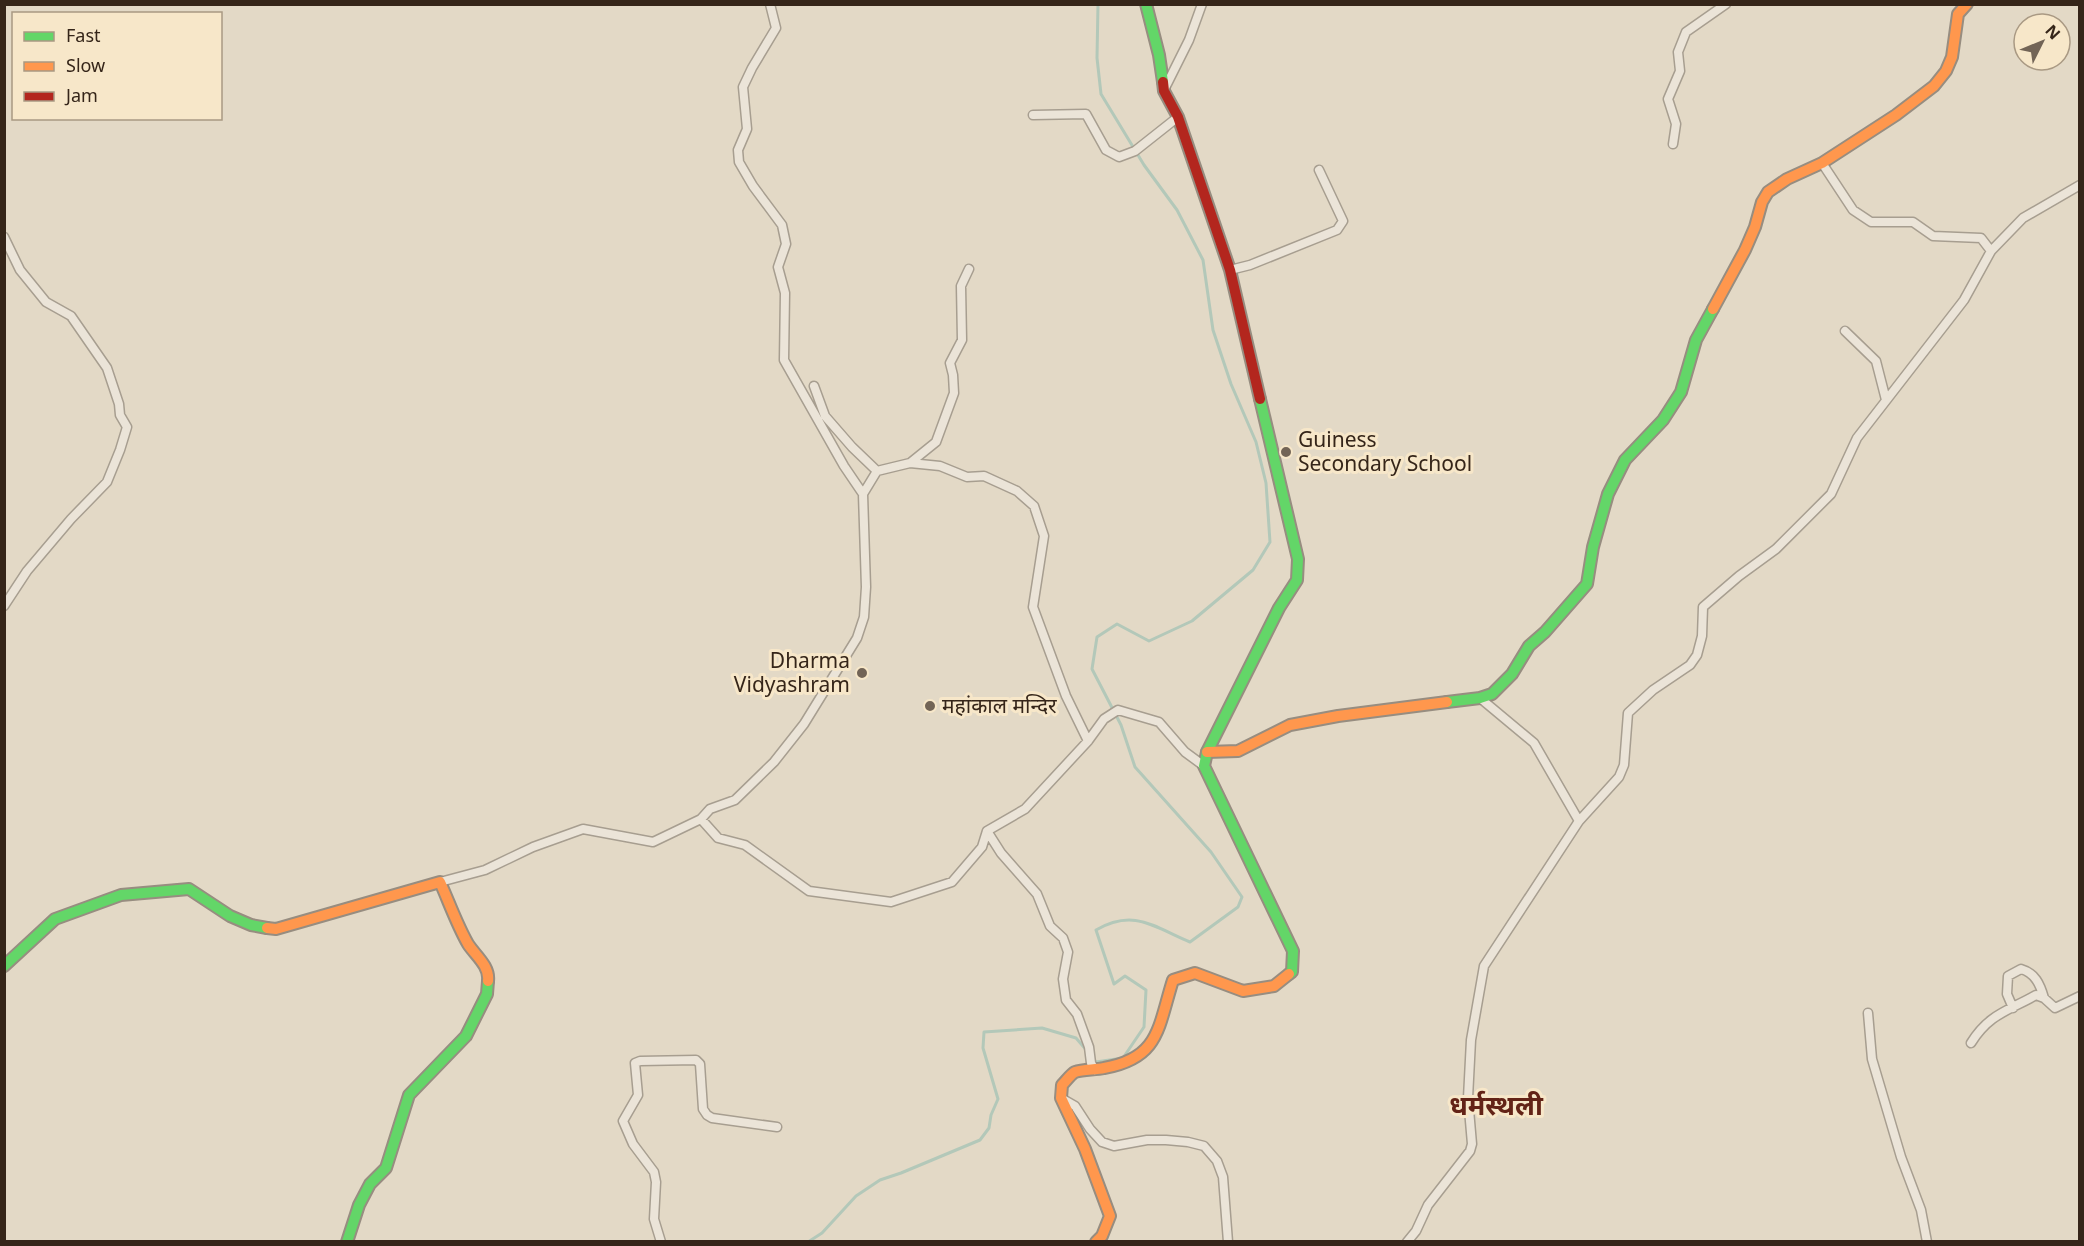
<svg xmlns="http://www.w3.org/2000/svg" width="2084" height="1246" font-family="Georgia,'Noto Sans Devanagari',serif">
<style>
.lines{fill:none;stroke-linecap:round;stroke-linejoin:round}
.stream{stroke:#b3c8b9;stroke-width:3}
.street-casing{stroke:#a79e90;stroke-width:11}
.fast-casing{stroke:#978d80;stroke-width:14}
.slow-casing{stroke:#978d80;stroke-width:14}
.jam-casing{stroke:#978d80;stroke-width:14}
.street{stroke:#ebe4d8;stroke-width:8}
.fast{stroke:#63d668;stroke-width:10}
.slow{stroke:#ff974d;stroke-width:10}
.jam{stroke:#b3261e;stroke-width:10}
.poi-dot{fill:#726456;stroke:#f7e7c9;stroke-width:2}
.labels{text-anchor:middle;stroke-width:6;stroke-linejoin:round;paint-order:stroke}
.poi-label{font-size:21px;fill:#352519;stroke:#f7e7c9;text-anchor:start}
.district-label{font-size:27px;font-weight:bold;fill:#632317;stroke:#f7e7c9}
</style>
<rect width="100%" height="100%" fill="#e3d9c6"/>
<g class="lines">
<!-- stream -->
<path class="stream" d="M1094 1060 1096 1062 1123 1058 1144 1027 1146 990 1125 976 1114 984 1096 930C1134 908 1154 927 1190 942L1238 907 1242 897 1211 852 1135 767 1121 725 1092 669 1097 637 1117 624 1149 641 1192 621 1253 570 1270 542 1266 483 1256 442 1231 384 1213 330 1203 260 1177 210 1144 165 1101 94 1097 58 1098 4
M808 1242 822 1233 856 1196 880 1180 901 1173 980 1140 989 1128 991 1115 998 1099 983 1048 984 1032 1042 1028 1076 1038 1088 1052"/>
<!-- street casing -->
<g class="street-casing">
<path id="street" d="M770 4 776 28 752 68 743 87 747 129 738 150 739 162 753 186 782 225 786 244 778 267 785 293 784 360 844 466 863 494
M1164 90 1189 40 1202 4
M1033 115 1086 114 1106 150 1119 157 1135 151 1178 117
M1673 144 1676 124 1668 99 1680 71 1678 52 1686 32 1726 4
M1822 163 1853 210 1871 222H1913L1933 236 1981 238 1991 251 2023 218 2080 185
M4 237 20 270 46 302 71 316 107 368 119 404 120 415 127 427 120 450 107 482 71 519 27 571 4 606
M1230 270 1250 265 1337 230 1343 221 1319 170
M1845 331 1876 361 1886 400
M814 386 825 416 852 447 877 471
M910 463 940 466 967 477 984 476 1017 491 1034 506 1044 536 1033 607 1066 696 1088 741
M701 819 718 838 745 845 809 891 891 902 952 882 982 847 987 831 1025 809 1088 741 1104 719 1118 710 1159 722 1185 752 1204 766
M1579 821 1619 777 1624 765 1628 713 1653 690 1690 665 1697 655 1702 636 1703 607 1739 576 1776 549 1831 494 1857 438 1964 300 1991 251
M987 831 1001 853 1037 894 1050 926 1063 938 1068 952 1063 979 1066 1000 1077 1014 1089 1047 1091 1063 1095 1070
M440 882 485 870 533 847 583 829 653 842 701 819 710 809 735 800 774 762 804 724 857 638 864 617 866 587 863 494 877 471 910 463 936 442 954 393 953 375 950 363 962 340 961 286 969 269
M2013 1008 2007 994 2008 976 2021 969C2035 973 2040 984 2044 998
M1868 1013 1872 1059 1901 1157 1921 1210 1927 1242
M1971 1043C1989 1014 2008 1011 2036 995L2044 998 2055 1008 2080 996
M1061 1098 1075 1106 1090 1129 1102 1142 1114 1146 1147 1140H1166L1188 1142 1204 1146 1217 1161 1223 1177 1228 1242
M661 1242 654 1219 656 1182 654 1172 633 1144 623 1121 638 1095 635 1063 640 1061 696 1060 700 1064 703 1109 707 1115 712 1118 777 1127
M1407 1242 1416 1231 1428 1205 1470 1151 1472 1144 1468 1098 1471 1040 1484 966 1579 821 1534 743 1480 698"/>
</g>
<!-- fast casing -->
<g class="fast-casing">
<path id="fast" d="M1146 4 1159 55 1163 82
M1260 399 1298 559 1297 580 1279 608 1207 752 1204 766 1293 951 1292 972 1289 974
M1447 702 1480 698 1492 694 1512 674 1529 646 1545 632 1587 584 1593 547 1608 494 1625 460 1663 420 1681 392 1696 340 1713 309
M4 966 55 919 121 895 189 889 230 916 251 925 267 928
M347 1242 359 1205 370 1184 386 1168 409 1095 466 1036 487 994 488 981"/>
</g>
<!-- slow casing -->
<g class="slow-casing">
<path id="slow" d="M1713 309 1745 250 1755 227 1762 202 1768 192 1787 179 1822 163 1896 115 1934 86 1946 71 1952 57 1958 14 1967 4
M1207 752 1238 751 1290 725 1338 716 1447 702
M267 928 276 929 440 882C449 902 457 925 468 944 475 955 490 966 488 981
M1096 1242 1102 1236 1110 1216 1085 1149 1061 1098 1062 1085C1066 1081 1071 1074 1075 1072 1083 1069 1095 1070 1104 1068 1160 1058 1158 1027 1173 980L1195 973 1243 991 1274 986 1289 974"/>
</g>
<!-- jam casing -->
<g class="jam-casing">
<path id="jam" d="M1163 82 1164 91 1178 117 1230 270 1260 399"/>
</g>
<!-- street -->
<use href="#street" class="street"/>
<!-- fast -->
<use href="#fast" class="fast"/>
<!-- slow -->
<use href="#slow" class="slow"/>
<!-- jam -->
<use href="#jam" class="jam"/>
</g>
<!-- markers -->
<g class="poi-dot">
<circle cx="1286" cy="452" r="6"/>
<circle cx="862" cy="673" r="6"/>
<circle cx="930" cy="706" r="6"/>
</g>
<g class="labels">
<!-- poi labels -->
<g class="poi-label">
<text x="1298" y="447">Guiness<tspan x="1298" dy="24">Secondary School</tspan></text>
<text x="850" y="668" text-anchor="end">Dharma<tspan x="850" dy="24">Vidyashram</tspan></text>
<text x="942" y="713">महांकाल मन्दिर</text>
</g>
<!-- district labels -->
<g class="district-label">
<text x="1496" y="1115">धर्मस्थली</text>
</g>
</g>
<!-- border -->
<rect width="2084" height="1246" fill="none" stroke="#352519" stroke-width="12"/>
<!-- legend -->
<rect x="12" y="12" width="210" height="108" fill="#f7e7c9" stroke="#a99983" stroke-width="1.5"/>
<rect x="24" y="32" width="30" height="9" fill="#63d668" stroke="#a99983" stroke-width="1.5"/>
<text x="66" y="42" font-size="18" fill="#352519">Fast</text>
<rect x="24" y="62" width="30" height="9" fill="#ff974d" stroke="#a99983" stroke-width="1.5"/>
<text x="66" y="72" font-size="18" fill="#352519">Slow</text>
<rect x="24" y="92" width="30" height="9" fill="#b3261e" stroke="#a99983" stroke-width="1.5"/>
<text x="66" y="102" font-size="18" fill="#352519">Jam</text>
<!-- north arrow -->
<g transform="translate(2042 42) rotate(47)"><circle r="28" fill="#f7e7c9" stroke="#a99983" stroke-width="1.5"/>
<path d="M0-4.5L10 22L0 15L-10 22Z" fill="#726456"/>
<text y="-9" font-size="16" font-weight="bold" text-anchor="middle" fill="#352519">N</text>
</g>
</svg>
